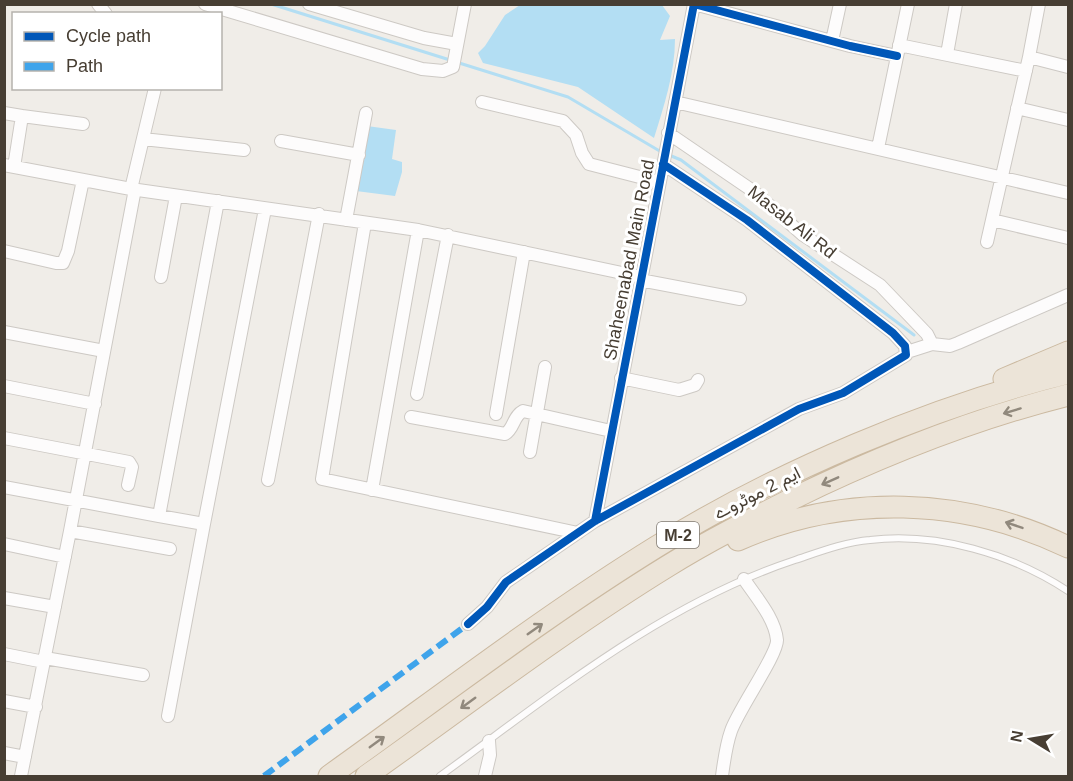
<svg xmlns="http://www.w3.org/2000/svg" width="1073" height="781" font-family="Arial,Vazirmatn,sans-serif">
<style>
.water{fill:#b3def3}
.lines{fill:none;stroke-linecap:round;stroke-linejoin:round}
.stream{stroke:#b3def3;stroke-width:3}
.lane-casing{stroke:#cdc9c4;stroke-width:8}
.street-casing{stroke:#cdc9c4;stroke-width:14}
.highway-casing{stroke:#cbb9a0;stroke-width:23}
.lane{stroke:#fdfcfc;stroke-width:6}
.street{stroke:#fdfcfc;stroke-width:12}
.highway{stroke:#ece4d8;stroke-width:21}
.quiet{stroke:#3fa4eb;stroke-width:6;stroke-dasharray:12 6;stroke-linecap:butt}
.cycleway-casing{stroke:#fff;stroke-width:11}
.cycleway{stroke:#0057b8;stroke-width:8}
.oneway{stroke:#91897d}
.labels{text-anchor:middle;stroke-width:6;stroke-linejoin:round;paint-order:stroke}
.shield{fill:#fff;stroke:#7e7870;stroke-width:1.5}
.shield-label{font-size:16px;font-weight:bold;fill:#473e33}
.street-label{font-size:18px;fill:#473e33;stroke:#fff}
</style>
<rect width="100%" height="100%" fill="#f0ede8"/>
<!-- water -->
<path class="water" d="M520 5H662L670 16 660 40 675 39C675 73 664 106 654 138L578 87 483 63 478 53 485 46 505 15Z
M367 126 396 130 392 159 402 162V172L395 196 356 191Z"/>
<g class="lines">
<!-- stream -->
<path class="stream" d="M271 4 450 60
M456 62 568 97 663 153
M669 155 681 160 914 335"/>
<!-- lane casing -->
<g class="lane-casing">
<path id="lane" d="M440 776C552 695 662 604 795 560 819 552 845 542 870 540 937 532 1012 554 1068 591"/>
</g>
<!-- street casing -->
<g class="street-casing">
<path id="street" d="M98 4 106 14
M205 4 422 69 443 71 453 67 465 4
M309 4 424 38 457 44
M832 41 840 4
M899 45 1026 71
M947 54 956 4
M1029 57 1039 4
M482 102 563 121 576 135 582 153 589 164 659 182
M675 102 1068 193
M1017 108 1068 120
M4 113 22 116 14 167
M22 116 83 124
M668 133 753 191 803 235 880 285 927 334 932 344
M143 139 244 150
M281 141 359 155
M878 148 908 4
M4 165 131 189 418 230 641 277
M131 189 155 88
M346 220 366 113
M992 220 1068 238
M365 223 322 479 578 533
M987 242 1029 57 1068 67
M4 251 56 263H63L68 251 83 180
M161 277 176 196
M640 280 740 299
M4 332 104 351
M907 352 932 344 950 346 958 343 1068 295
M621 378 679 390 695 385 698 380
M4 386 95 404
M417 394 448 235
M496 414 524 252
M411 417 505 434C514 429 513 416 523 411L611 431
M4 438 129 462 132 467 128 485
M530 452 545 367
M268 480 319 214
M4 487 159 516 218 201
M372 490 418 230
M159 516 204 524 265 209
M595 521 694 4 850 46 897 56
M70 531 170 549
M4 544 65 557
M4 598 55 607
M468 624 487 607 506 582 595 521 799 409 843 393 906 355 905 346 893 333 747 220 663 164
M4 654 44 662
M45 658 143 675
M4 701 36 707
M168 716 204 524
M4 753 25 757
M21 776 70 531 135 189
M485 776 490 755 489 741
M722 776C724 761 726 745 731 731 738 710 778 654 777 640 775 618 755 596 744 579"/>
</g>
<!-- highway casing -->
<g class="highway-casing">
<path id="highway" d="M1004 379 1068 352
M738 540C844 493 964 497 1068 547
M329 776C437 699 543 617 656 547 777 472 930 407 1068 373
M366 776C466 705 564 630 668 566 708 541 750 520 792 499 880 456 973 419 1068 395"/>
</g>
<!-- lane -->
<use href="#lane" class="lane"/>
<!-- street -->
<use href="#street" class="street"/>
<!-- highway -->
<use href="#highway" class="highway"/>
<!-- quiet -->
<path class="quiet" d="M264 776 468 624"/>
<!-- cycleway casing -->
<g class="cycleway-casing">
<path id="cycleway" d="M595 521 694 4 850 46 897 56
M468 624 487 607 506 582 595 521 799 409 843 393 906 355 905 346 893 333 747 220 663 164"/>
</g>
<!-- cycleway -->
<use href="#cycleway" class="cycleway"/>
</g>
<!-- one-way arrows -->
<defs><path id="oneway-shaft" d="M-6 0H5M1.5-3L5.5 0L1.5 3" fill="none" stroke-width="1.6" stroke-linecap="round" stroke-linejoin="round" transform="scale(1.5)"/></defs>
<g class="oneway">
<use href="#oneway-shaft" transform="translate(1012 411) rotate(163)"/>
<use href="#oneway-shaft" transform="translate(830 481) rotate(156)"/>
<use href="#oneway-shaft" transform="translate(1014 525) rotate(-161)"/>
<use href="#oneway-shaft" transform="translate(535 629) rotate(-35)"/>
<use href="#oneway-shaft" transform="translate(468 703) rotate(144)"/>
<use href="#oneway-shaft" transform="translate(377 742) rotate(-36)"/>
</g>
<g class="labels">
<!-- shield labels -->
<rect class="shield" x="657" y="522" width="42" height="26" rx="4.5"/>
<g class="shield-label">
<text x="678" y="541">M-2</text>
</g>
<!-- street labels -->
<g class="street-label">
<text transform="translate(792 222) rotate(38)" y="6">Masab Ali Rd</text>
<text transform="translate(629 260) rotate(-79)" y="6">Shaheenabad Main Road</text>
<text transform="translate(757 493) rotate(-27)" y="6">ایم 2 موٹروے</text>
</g>
</g>
<!-- border -->
<rect width="1073" height="781" fill="none" stroke="#473e33" stroke-width="12"/>
<!-- legend -->
<rect x="12" y="12" width="210" height="78" fill="#ffffff" stroke="#b5b2ad" stroke-width="1.5"/>
<rect x="24" y="32" width="30" height="9" fill="#0057b8" stroke="#b5b2ad" stroke-width="1.5"/>
<text x="66" y="42" font-size="18" fill="#473e33">Cycle path</text>
<rect x="24" y="62" width="30" height="9" fill="#3fa4eb" stroke="#b5b2ad" stroke-width="1.5"/>
<text x="66" y="72" font-size="18" fill="#473e33">Path</text>
<!-- north arrow -->
<g transform="translate(1031 739) rotate(281)" stroke="#ffffff" stroke-width="4.5" paint-order="stroke">
<path d="M0-4.5L10 22L0 15L-10 22Z" fill="#473e33"/>
<text y="-9" font-size="16" font-weight="bold" text-anchor="middle" fill="#473e33">N</text>
</g>
</svg>
